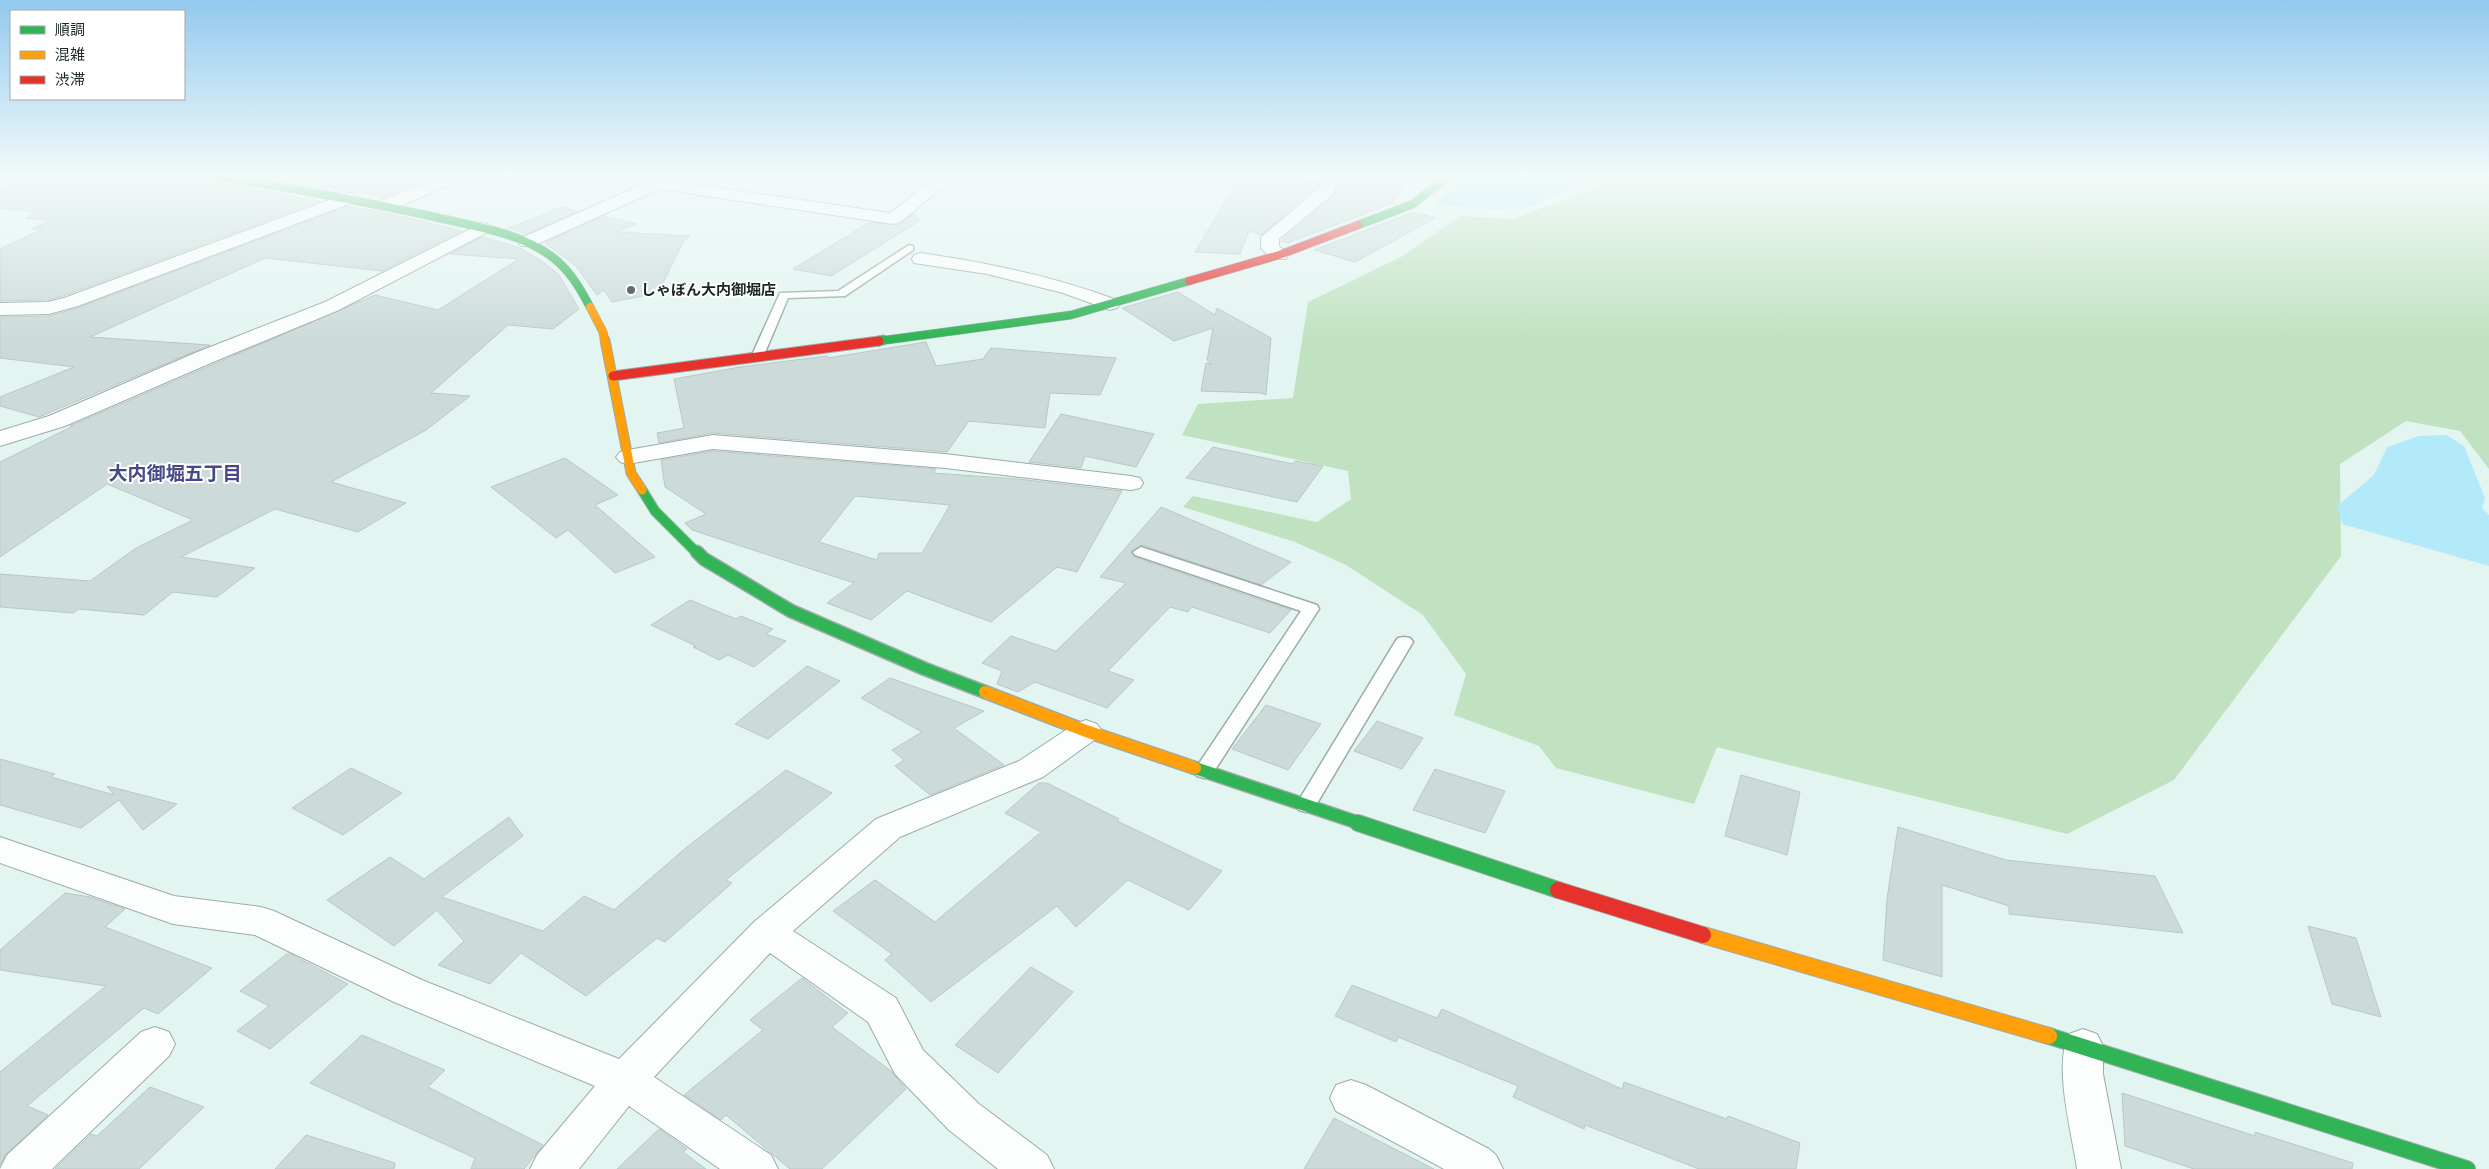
<svg xmlns="http://www.w3.org/2000/svg" width="2489" height="1169" font-family="'Sofia Sans Condensed','Noto Sans JP',sans-serif">
<style>
.green{fill:#c0e2c0}
.water{fill:#b3eaf9}
.building{fill:#ccdbda;stroke:#b9c8c7;fill-rule:evenodd}
.lines{fill:none;stroke-linecap:round;stroke-linejoin:round}
.lane-casing{stroke:#9daba8;stroke-width:3}
.street-casing{stroke:#9daba8;stroke-width:2}
.fast-far3-casing{stroke:#9daba8;stroke-width:9}
.fast-far2-casing{stroke:#9daba8;stroke-width:11}
.fast-far1-casing{stroke:#9daba8;stroke-width:15}
.fast-casing{stroke:#9daba8;stroke-width:18}
.slow-far3-casing{stroke:#9daba8;stroke-width:9}
.slow-far2-casing{stroke:#9daba8;stroke-width:11}
.slow-far1-casing{stroke:#9daba8;stroke-width:15}
.slow-casing{stroke:#9daba8;stroke-width:18}
.jam-far2-casing{stroke:#9daba8;stroke-width:9}
.jam-far1-casing{stroke:#9daba8;stroke-width:11}
.jam-casing{stroke:#9daba8;stroke-width:18}
.lane{fill:#fbfefd;fill-rule:evenodd}
.street{fill:#fbfefd;fill-rule:evenodd}
.fast-far3{stroke:#30b455;stroke-width:8}
.fast-far2{stroke:#30b455;stroke-width:9}
.fast-far1{stroke:#30b455;stroke-width:12}
.fast{stroke:#30b455;stroke-width:16}
.slow-far3{stroke:#ff9f0a;stroke-width:8}
.slow-far2{stroke:#ff9f0a;stroke-width:9}
.slow-far1{stroke:#ff9f0a;stroke-width:12}
.slow{stroke:#ff9f0a;stroke-width:16}
.jam-far2{stroke:#e5322d;stroke-width:8}
.jam-far1{stroke:#e5322d;stroke-width:9}
.jam{stroke:#e5322d;stroke-width:16}
.poi-dot{fill:#606f6c;stroke:#fff;stroke-width:2}
.labels{text-anchor:middle;stroke-width:4;stroke-linejoin:round;paint-order:stroke}
.far-poi-label{font-size:15px;font-weight:bold;fill:#1a2724;stroke:#fff;text-anchor:start}
.neighbourhood-label{font-size:19px;font-weight:bold;fill:#474885;stroke:#fff}
</style>
<rect width="100%" height="100%" fill="#e3f5f1"/>
<!-- green -->
<path class="green" d="M1628 175H2489V469L2460 431 2406 421 2340 464 2341 556 2174 780 2067 834 1717 747 1694 804 1556 768 1539 746 1454 715 1466 674 1423 615 1346 565 1295 542 1183 507 1193 496 1317 522 1351 499 1348 471 1182 435 1198 404 1293 398 1308 302 1401 257 1460 216 1513 219Z"/>
<!-- water -->
<path class="water" d="M1467 175H1539L1575 185 1535 206 1496 210 1435 204Z
M2446 435 2464 446 2485 498 2482 508 2489 515V566L2342 524 2337 506 2374 475 2387 447 2419 436Z"/>
<!-- building -->
<path class="building" d="M139 175 213 184V182L320 201 63 296 48 300 0 301V249L43 229H32L52 220 25 218 39 212 0 208V188L19 182 43 186 71 176 116 184Z
M280 175H439L385 197 277 178Z
M1241 175H1295L1305 182 1320 183 1261 235 1249 231 1240 254 1195 252Z
M1344 175H1400L1397 183 1404 184 1393 203 1287 243 1281 241 1333 196Z
M348 206 405 217 461 231 382 271 265 258 90 337 210 345 39 417 0 406V397L74 367 0 358V317L49 316 78 308Z
M561 207 578 211 526 234 509 228Z
M1414 212 1435 218 1355 262 1314 250Z
M914 213 919 221 831 276 793 269 870 222 899 225Z
M603 216 636 224 617 232 690 236 683 242 658 293 612 302 604 290 597 295 576 266 545 243Z
M482 237 520 248 543 262 559 275 579 309 553 329 508 325 431 393 470 396 426 430 331 482 406 503 358 532 275 509 181 557 255 568 217 597 173 592 144 615 79 609 73 613 0 607V574L90 581 136 548 193 520 107 484 0 557V462L73 426H70L375 295 438 310 519 259 450 254Z
M1178 292 1215 315 1217 308 1271 338 1266 395 1261 393 1201 391 1206 363 1212 364 1207 360 1213 328 1174 341 1122 308Z
M926 342 936 366 983 359 991 348 1116 358 1100 395 1050 393 1045 428 969 421 947 452 713 433 659 443 657 433 684 428 674 379 740 367 827 356 828 358Z
M1061 414 1102 423 1154 434 1136 467 1085 456 1081 468 1029 462Z
M1213 447 1293 464 1295 461 1323 466 1297 502 1186 478Z
M713 451 936 469 933 473 1018 479 1122 491 1077 572 1057 567 991 622 907 591 871 620 827 603 854 583 692 530 685 523 706 514 665 487 661 460ZM855 496 950 505 922 553H879L877 560 819 542Z
M565 458 618 495 595 505 655 557 615 573 568 530 556 538 491 487Z
M1161 507 1291 562 1261 585 1142 545 1131 552 1134 557 1291 610 1270 633 1192 607 1188 612 1170 607 1108 671 1134 680 1107 708 1035 682 1018 692 997 684 1002 671 982 663 1011 636 1056 651 1126 583 1100 577Z
M690 600 736 619 741 616 773 629 766 634 786 641 754 667 728 655 719 660 693 647 696 646 651 625Z
M807 666 840 681 768 739 735 724Z
M890 678 984 711 954 728 1004 765 930 795 895 766 904 760 892 750 922 732 861 698Z
M1266 705 1321 724 1288 770 1232 749Z
M1377 721 1423 738 1402 769 1354 751Z
M0 759 55 774 51 777 114 795 107 786 177 804 143 830 119 800 81 828 0 805Z
M351 768 402 793 343 835 292 808Z
M1435 769 1505 791 1485 833 1413 810Z
M786 770 832 793 726 880 732 883 665 942 657 938 586 996 521 953 490 984 438 965 464 941 437 910 394 946 327 900 390 857 424 879 509 817 523 836 442 897 543 931 584 896 614 910 687 847Z
M1741 775 1800 792 1787 855 1725 836Z
M1039 783H1047L1119 819 1117 821 1222 871 1189 910 1128 880 1076 927 1057 906 931 1002 885 960 892 954 833 911 875 880 935 922 1041 832 1005 813Z
M1898 827 2006 860 2155 876 2183 933 2009 914V906L1942 885V977L1883 960 1887 899Z
M65 893 90 897 125 909 105 927 212 968 158 1014 144 1008 27 1106 48 1115 6 1154 0 1165V1072L106 986 0 970V950Z
M2308 926 2356 938 2381 1017 2332 1004Z
M288 953 348 984 270 1049 237 1031 269 1006 240 991Z
M1031 967 1073 992 998 1073 955 1045Z
M802 978 848 1013 832 1027 891 1071 906 1089 822 1169H790L726 1115 721 1120 684 1095 763 1030 750 1020Z
M1352 985 1437 1018 1442 1009 1622 1089 1624 1082 1727 1119 1728 1116 1800 1143 1796 1169H1699L1585 1125 1584 1129 1513 1097 1518 1086 1398 1037 1396 1042 1335 1016Z
M362 1035 445 1070 428 1087 543 1145 524 1169H471L475 1158 310 1083Z
M150 1087 204 1107 139 1169H55L91 1134 97 1136Z
M2122 1093 2255 1136V1132L2353 1163 2352 1169H2194L2125 1146Z
M1334 1118 1434 1169H1304Z
M659 1129 687 1149 683 1152 706 1169H617Z
M306 1135 395 1163 394 1169H275Z"/>
<g class="lines">
<!-- lane casing -->
<g class="lane-casing">
<path id="lane" d="M909 245 913 246V250L845 296 788 298 764 355 758 359 754 358 752 355 780 293 838 291Z
M1141 547 1317 605 1319 609 1211 776 1204 778 1197 776 1194 771 1301 611 1135 555 1133 552Z
M1404 637 1410 638 1413 642 1313 810 1306 812 1299 810 1296 805 1299 800 1395 642 1398 638Z"/>
</g>
<!-- street casing -->
<g class="street-casing">
<path id="street" d="M255 175H278L259 186H247L245 182Z
M445 175H468L466 178 390 210H378L375 206 378 202Z
M664 175H684L677 182 890 213 939 175H958L899 223 893 224 660 189 533 246H521L518 242 521 238Z
M1297 175H1342L1332 195 1279 239V246L1288 255 1286 259H1272L1261 248V237L1319 188 1323 181 1305 180Z
M348 193 354 194 356 198 354 202 78 306 49 314 0 315V303L48 302 64 298Z
M482 223 488 224 491 228 488 232 339 310 211 363 65 426 0 446V431L49 416 195 353 325 302Z
M921 253C989 263 1052 276 1117 300L1120 304 1117 308 1110 310 1063 293 987 274 914 263 912 259 914 255Z
M713 435 945 454 1131 476 1140 478 1143 483 1140 488 1131 490 945 468 713 449 628 464 620 462 616 457 620 452 628 450Z
M1086 720 1097 724 1102 731 1097 738 1043 777 900 837 793 931 896 998 923 1050 979 1104 1047 1155 1054 1169H998L949 1130 895 1074 868 1022 770 953 654 1077 771 1155 778 1169H720L629 1106 579 1169H530L537 1155 595 1086 394 1002 255 935 173 924 0 863V837L174 896 261 907 274 911 422 980 619 1059 754 922 876 819 1019 761 1075 724Z
M155 1027 169 1032 175 1044 169 1056 52 1169H0L7 1155 141 1032Z
M2083 1029 2097 1034 2103 1046V1074L2121 1169H2077C2072 1133 2053 1066 2069 1034Z
M1351 1080 1366 1085 1489 1149 1496 1155 1503 1169H1444L1336 1111 1330 1098 1336 1085Z"/>
</g>
<!-- fast-far3 casing -->
<g class="fast-far3-casing">
<path id="fast-far3" d="M213 175C290 188 368 202 444 219 480 227 521 234 551 256 569 269 580 288 590 307
M1358 225 1413 204 1449 175
M879 341 1071 315 1189 281"/>
</g>
<!-- fast-far2 casing -->
<g class="fast-far2-casing">
<path id="fast-far2" d="M879 341 883 340
M642 490 655 511 698 554"/>
</g>
<!-- fast-far1 casing -->
<g class="fast-far1-casing">
<path id="fast-far1" d="M697 552 704 559 791 611 925 669 985 692
M1195 768 1362 824"/>
</g>
<!-- fast casing -->
<g class="fast-casing">
<path id="fast" d="M1358 823 1558 890
M2049 1036 2467 1169"/>
</g>
<!-- slow-far3 casing -->
<g class="slow-far3-casing">
<path id="slow-far3" d="M590 307 603 332 605 342"/>
</g>
<!-- slow-far2 casing -->
<g class="slow-far2-casing">
<path id="slow-far2" d="M605 340 631 473 642 490"/>
</g>
<!-- slow-far1 casing -->
<g class="slow-far1-casing">
<path id="slow-far1" d="M985 692 1086 731 1195 768"/>
</g>
<!-- slow casing -->
<g class="slow-casing">
<path id="slow" d="M1703 935 2049 1036"/>
</g>
<!-- jam-far2 casing -->
<g class="jam-far2-casing">
<path id="jam-far2" d="M1189 281 1279 255 1358 225
M873 342 879 341"/>
</g>
<!-- jam-far1 casing -->
<g class="jam-far1-casing">
<path id="jam-far1" d="M613 376 879 341"/>
</g>
<!-- jam casing -->
<g class="jam-casing">
<path id="jam" d="M1558 890 1703 935"/>
</g>
<!-- lane -->
<use href="#lane" class="lane"/>
<!-- street -->
<use href="#street" class="street"/>
<!-- fast-far3 -->
<use href="#fast-far3" class="fast-far3"/>
<!-- fast-far2 -->
<use href="#fast-far2" class="fast-far2"/>
<!-- fast-far1 -->
<use href="#fast-far1" class="fast-far1"/>
<!-- fast -->
<use href="#fast" class="fast"/>
<!-- slow-far3 -->
<use href="#slow-far3" class="slow-far3"/>
<!-- slow-far2 -->
<use href="#slow-far2" class="slow-far2"/>
<!-- slow-far1 -->
<use href="#slow-far1" class="slow-far1"/>
<!-- slow -->
<use href="#slow" class="slow"/>
<!-- jam-far2 -->
<use href="#jam-far2" class="jam-far2"/>
<!-- jam-far1 -->
<use href="#jam-far1" class="jam-far1"/>
<!-- jam -->
<use href="#jam" class="jam"/>
</g>
<!-- sky -->
<linearGradient id="sky" x2="0" y2="1"><stop stop-color="#93caef"/><stop offset="0.52" stop-color="#f2faf9"/><stop offset="1" stop-color="#f2faf9" stop-opacity="0"/></linearGradient>
<rect width="2489" height="339" fill="url(#sky)"/>
<!-- markers -->
<circle class="poi-dot" cx="631" cy="290" r="5"/>
<g class="labels">
<!-- far-poi labels -->
<g class="far-poi-label">
<text x="641" y="295">しゃぼん大内御堀店</text>
</g>
<!-- neighbourhood labels -->
<g class="neighbourhood-label">
<text x="175" y="480">大内御堀五丁目</text>
</g>
</g>
<!-- legend -->
<rect x="10" y="10" width="175" height="90" fill="#ffffff" stroke="#a3a9a7"/>
<rect x="20" y="26" width="25" height="8" fill="#30b455" stroke="#a3a9a7"/>
<text x="55" y="35" font-size="15" fill="#1a2724">順調</text>
<rect x="20" y="51" width="25" height="8" fill="#ff9f0a" stroke="#a3a9a7"/>
<text x="55" y="60" font-size="15" fill="#1a2724">混雑</text>
<rect x="20" y="76" width="25" height="8" fill="#e5322d" stroke="#a3a9a7"/>
<text x="55" y="85" font-size="15" fill="#1a2724">渋滞</text>
</svg>
